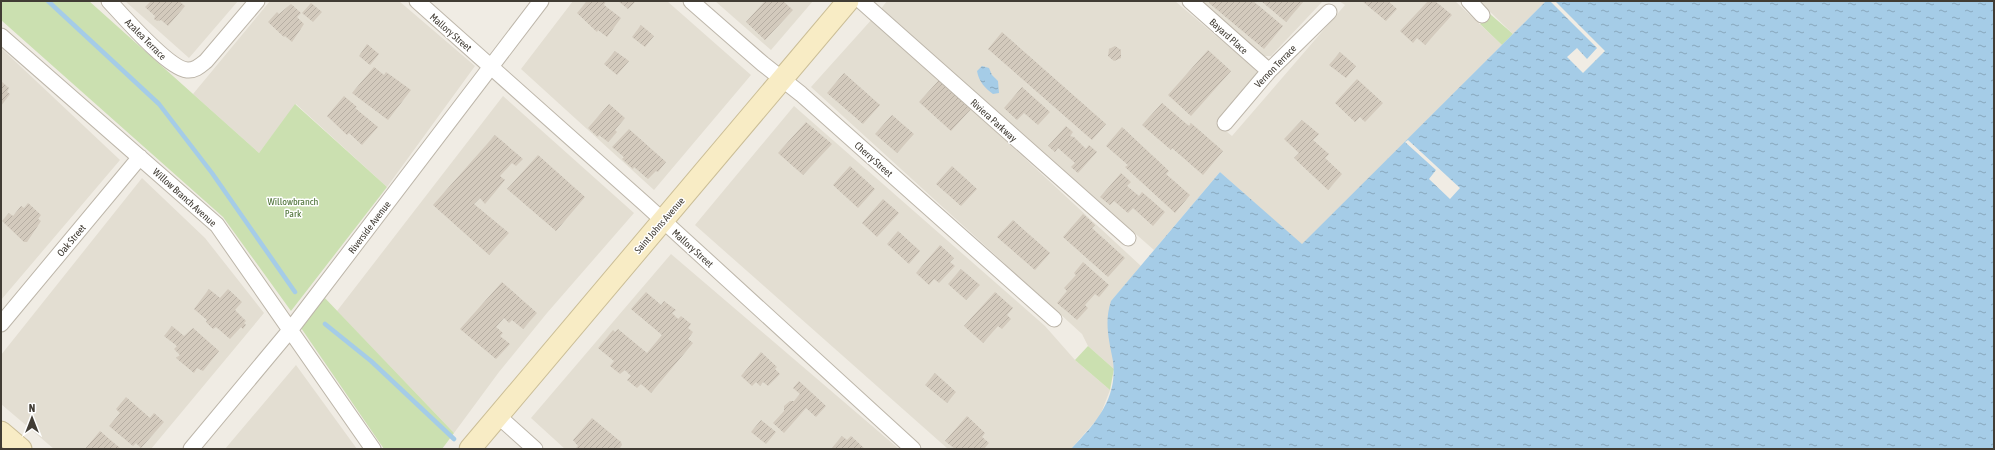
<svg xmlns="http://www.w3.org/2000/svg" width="1995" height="450" font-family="'Asap Condensed',sans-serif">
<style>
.residential{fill:#e3ded2}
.green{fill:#cbe0b0}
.water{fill:url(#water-ripples)}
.pier{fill:#f0ece4}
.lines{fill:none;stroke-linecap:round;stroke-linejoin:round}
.stream{stroke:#a5cce7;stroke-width:4.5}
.building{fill:url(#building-hatch)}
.street-casing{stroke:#bdb6aa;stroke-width:17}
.secondary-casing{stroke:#cbbe97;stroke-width:23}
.street{stroke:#fff;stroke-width:15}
.secondary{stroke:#f8ecc5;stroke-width:21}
.labels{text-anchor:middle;stroke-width:3;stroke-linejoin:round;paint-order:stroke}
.street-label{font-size:10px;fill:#413c34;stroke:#fff}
.park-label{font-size:10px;fill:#466c2f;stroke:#fff}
</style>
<defs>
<pattern id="water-ripples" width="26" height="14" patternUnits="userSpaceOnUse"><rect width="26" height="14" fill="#a5cce7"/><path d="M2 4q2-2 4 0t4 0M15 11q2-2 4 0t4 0" fill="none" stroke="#88a7bc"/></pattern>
<pattern id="building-hatch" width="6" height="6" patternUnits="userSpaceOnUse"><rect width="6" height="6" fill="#d3cabd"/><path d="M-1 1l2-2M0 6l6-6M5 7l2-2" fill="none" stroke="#b6aea3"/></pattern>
</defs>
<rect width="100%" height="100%" fill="#f0ece4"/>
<!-- residential -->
<path class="residential" d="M125 1H238L189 58Z
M270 1H399L475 66 387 187 296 104 259 153 193 94Z
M573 1H667L751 75 654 190 521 69Z
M715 1H813L771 50Z
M887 1H1175L1260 73 1216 123 1232 136 1345 5 1339 1H1455L1502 45 1302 245 1220 172 1154 250 880 10Z
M1201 1H1323L1271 56H1261Z
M1479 1H1546L1513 34Z
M873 18 1141 266 1111 301 1114 369 1088 346 1082 334 811 87Z
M1 48 120 160 1 300Z
M503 96 634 213 547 313 499 372 454 433 337 311Z
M794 106 1045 326 1075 360 1110 390 1100 416 1071 449H948L695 225Z
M142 178 205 238 264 313 151 449H54L1 404V355Z
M671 254 899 449H565L531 418Z
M296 365 357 449H225Z"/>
<!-- green -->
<path class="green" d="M1 1H89L259 153 295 104 387 187 291 311 223 217 1 20Z
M1490 14 1513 34 1502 45 1480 24Z
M322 295 454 433 442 449H384L299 325Z
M1088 346 1114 369 1110 390 1075 360Z"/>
<!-- water -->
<path class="water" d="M1546 1H1994V449H1071C1095 424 1118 399 1113 361 1109 340 1104 322 1111 301L1220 172 1302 244Z
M982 66 989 68 992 75 998 81 999 93 993 94C985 88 979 82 977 71Z"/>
<!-- pier -->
<path class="pier" d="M1550 1H1555L1605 51 1583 73 1567 57 1577 48 1587 59 1597 48Z
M1408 140 1460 188 1450 199 1429 179 1436 170 1405 142Z"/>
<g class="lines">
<!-- stream -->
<path class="stream" d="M48 1 159 104 212 173 295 292
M325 324 371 361 454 439"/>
</g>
<!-- building -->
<path class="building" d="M151 1H179L185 6 168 26 161 20 157 21 154 19 155 16 145 7Z
M587 1H606L604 5 621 18 607 37 598 30 597 32 577 13Z
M618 1H636L628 9Z
M765 1H783L793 10 765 40 746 22Z
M1211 1H1253L1283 26 1264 49 1209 3Z
M1261 1H1304L1286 22Z
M1362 1H1388L1397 9 1386 21Z
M1428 1H1435L1452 15 1425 45 1417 38 1413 43 1400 31Z
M311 3 322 12 313 22 302 13Z
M291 4 301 13 297 17 304 24 292 42 285 36 284 37 268 22 277 12 279 14Z
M641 25 654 36 645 47 632 37Z
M1002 32 1106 124 1092 140 988 49Z
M367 44 379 54 370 65 359 56Z
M1115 46 1121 50V58L1114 61 1108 56 1109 49Z
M1208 50 1231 71 1191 116 1168 95Z
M615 51 629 61 617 75 604 64Z
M1340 52 1356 66 1346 78 1329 65Z
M374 67 384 75 386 72 411 90 388 120 352 93Z
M844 73 880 105 863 124 827 93Z
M940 79 972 108 951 131 919 102Z
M1357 79 1383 103 1365 122 1360 117 1355 122 1335 103Z
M1 81 9 88 7 92 10 94 1 106Z
M1022 87 1050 112 1038 125 1024 113 1017 120 1004 108Z
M344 96 357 107 355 108 378 127 362 145 349 133 347 135 327 116Z
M1162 103 1189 126 1191 123 1223 151 1203 175 1172 148 1171 150 1142 125Z
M609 104 625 118 615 130 617 132 608 142 599 135 598 137 588 128Z
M892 115 914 134 897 153 875 134Z
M1302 120 1319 134 1313 140 1329 154 1325 158 1342 174 1328 190 1294 158 1299 153 1284 139Z
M806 122 832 144 803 175 778 153Z
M1066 126 1073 132 1070 136 1074 137 1086 149 1089 145 1097 152 1078 173 1071 167 1075 163 1058 148 1055 152 1048 146Z
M1122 127 1169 171 1166 174 1190 195 1175 213 1125 167 1128 165 1106 146Z
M629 129 666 162 658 172 656 171 648 179 634 167 633 169 622 159 624 157 612 147Z
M495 135 523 159 516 166 512 163 500 176 505 180 485 204 480 198 474 204 509 233 489 255 433 205Z
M538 155 585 197 556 231 507 189Z
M850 166 875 189 858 208 833 185Z
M952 166 977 189 961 206 936 184Z
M1121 173 1131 182 1127 186 1139 196 1142 192 1165 212 1153 226 1133 208 1128 213 1114 201 1110 205 1100 197Z
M883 199 899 213 877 237 862 223Z
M28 203 41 215 38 219 41 221 27 242H24L2 221 9 213 13 216 21 206 24 208Z
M1083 214 1095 225 1092 228 1125 258 1108 277 1063 237Z
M1013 220 1050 253 1035 270 997 237Z
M898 231 920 251 909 264 887 244Z
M940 245 954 258 950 262 955 266 939 283 934 279 929 285 916 273Z
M1083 262 1109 285 1099 297 1095 294 1085 305 1088 308 1077 320 1057 303 1067 291 1064 288 1076 275 1074 273Z
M961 269 980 285 966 300 948 284Z
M502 282 537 313 523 329 512 320 509 323 504 318 496 327 503 333 500 336 510 344 496 359 460 329Z
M209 289 220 298 228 289 242 302 235 310 246 321 244 323 246 325 243 329 241 327 230 339 216 327 213 329 206 322 207 320 194 309Z
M646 292 661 305 664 301 676 310 672 313 678 319 681 316 691 324 688 328 693 332 688 339 693 343 651 393 641 384 637 388 627 380 631 376 625 370 620 374 610 366 614 361 598 348 613 330 615 332 618 329 647 353 662 335 631 309Z
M995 292 1013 308 1007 315 1011 319 1002 329 998 326 983 343 964 326Z
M172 326 184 336 193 328 219 351 203 371 197 368 194 373 176 358 180 355 174 349 177 346 164 336Z
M761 352 777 367 775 369 780 374 768 386 763 382 760 386 756 382 752 386 741 376Z
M935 373 956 392 947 403 925 385Z
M799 381 826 406 816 417 806 408 784 433 773 423 784 411V406L790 401H794L800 394 793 388Z
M126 397 150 418 154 413 164 422 141 448 136 443 133 446 109 426 120 413 116 409Z
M967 416 985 433 982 437 989 443 984 449H955L945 441Z
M592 418 621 442 622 445 619 449H575L578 446 573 440Z
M761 420 776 432 766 444 751 432Z
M100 431 121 449H85Z
M842 436 847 440 851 436 865 449H831Z"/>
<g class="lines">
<!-- street casing -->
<g class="street-casing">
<path id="street" d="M109 1C124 17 168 68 187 70 195 71 201 65 206 61L257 1
M417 1 645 204 913 449
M691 1 763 64 801 94 1054 319
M861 1 1128 238
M1190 1 1269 71
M1469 1 1482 15
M1 36 217 225 373 449
M1225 123 1269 71 1329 12
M1 324 140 157
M498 416 535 449
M191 449 291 329 541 1"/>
</g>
<!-- secondary casing -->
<g class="secondary-casing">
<path id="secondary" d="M1 432 21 449
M470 449 848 1"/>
</g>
<!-- street -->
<use href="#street" class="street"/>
<!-- secondary -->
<use href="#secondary" class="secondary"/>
</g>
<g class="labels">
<!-- street labels -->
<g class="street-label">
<text transform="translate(451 32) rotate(41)" y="4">Mallory Street</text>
<text transform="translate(1229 36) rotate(42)" y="4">Bayard Place</text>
<text transform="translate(146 39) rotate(45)" y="4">Azalea Terrace</text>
<text transform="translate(1275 66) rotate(-46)" y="4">Vernon Terrace</text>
<text transform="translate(994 120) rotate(42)" y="4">Riviera Parkway</text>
<text transform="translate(874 159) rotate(42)" y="4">Cherry Street</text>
<text transform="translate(185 197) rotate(42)" y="4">Willow Branch Avenue</text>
<text transform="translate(659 225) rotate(-49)" y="4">Saint Johns Avenue</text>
<text transform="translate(369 227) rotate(-53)" y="4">Riverside Avenue</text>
<text transform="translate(71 240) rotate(-50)" y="4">Oak Street</text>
<text transform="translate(693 248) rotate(42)" y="4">Mallory Street</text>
</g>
<!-- park labels -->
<g class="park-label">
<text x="293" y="205">Willowbranch<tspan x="293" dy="12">Park</tspan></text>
</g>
</g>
<!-- border -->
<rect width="1995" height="450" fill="none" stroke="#413c34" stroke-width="4"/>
<!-- north arrow -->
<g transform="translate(32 418)" stroke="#ffffff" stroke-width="3" paint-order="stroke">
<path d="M0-3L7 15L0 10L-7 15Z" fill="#413c34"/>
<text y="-6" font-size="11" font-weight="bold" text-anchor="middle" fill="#413c34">N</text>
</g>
</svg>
